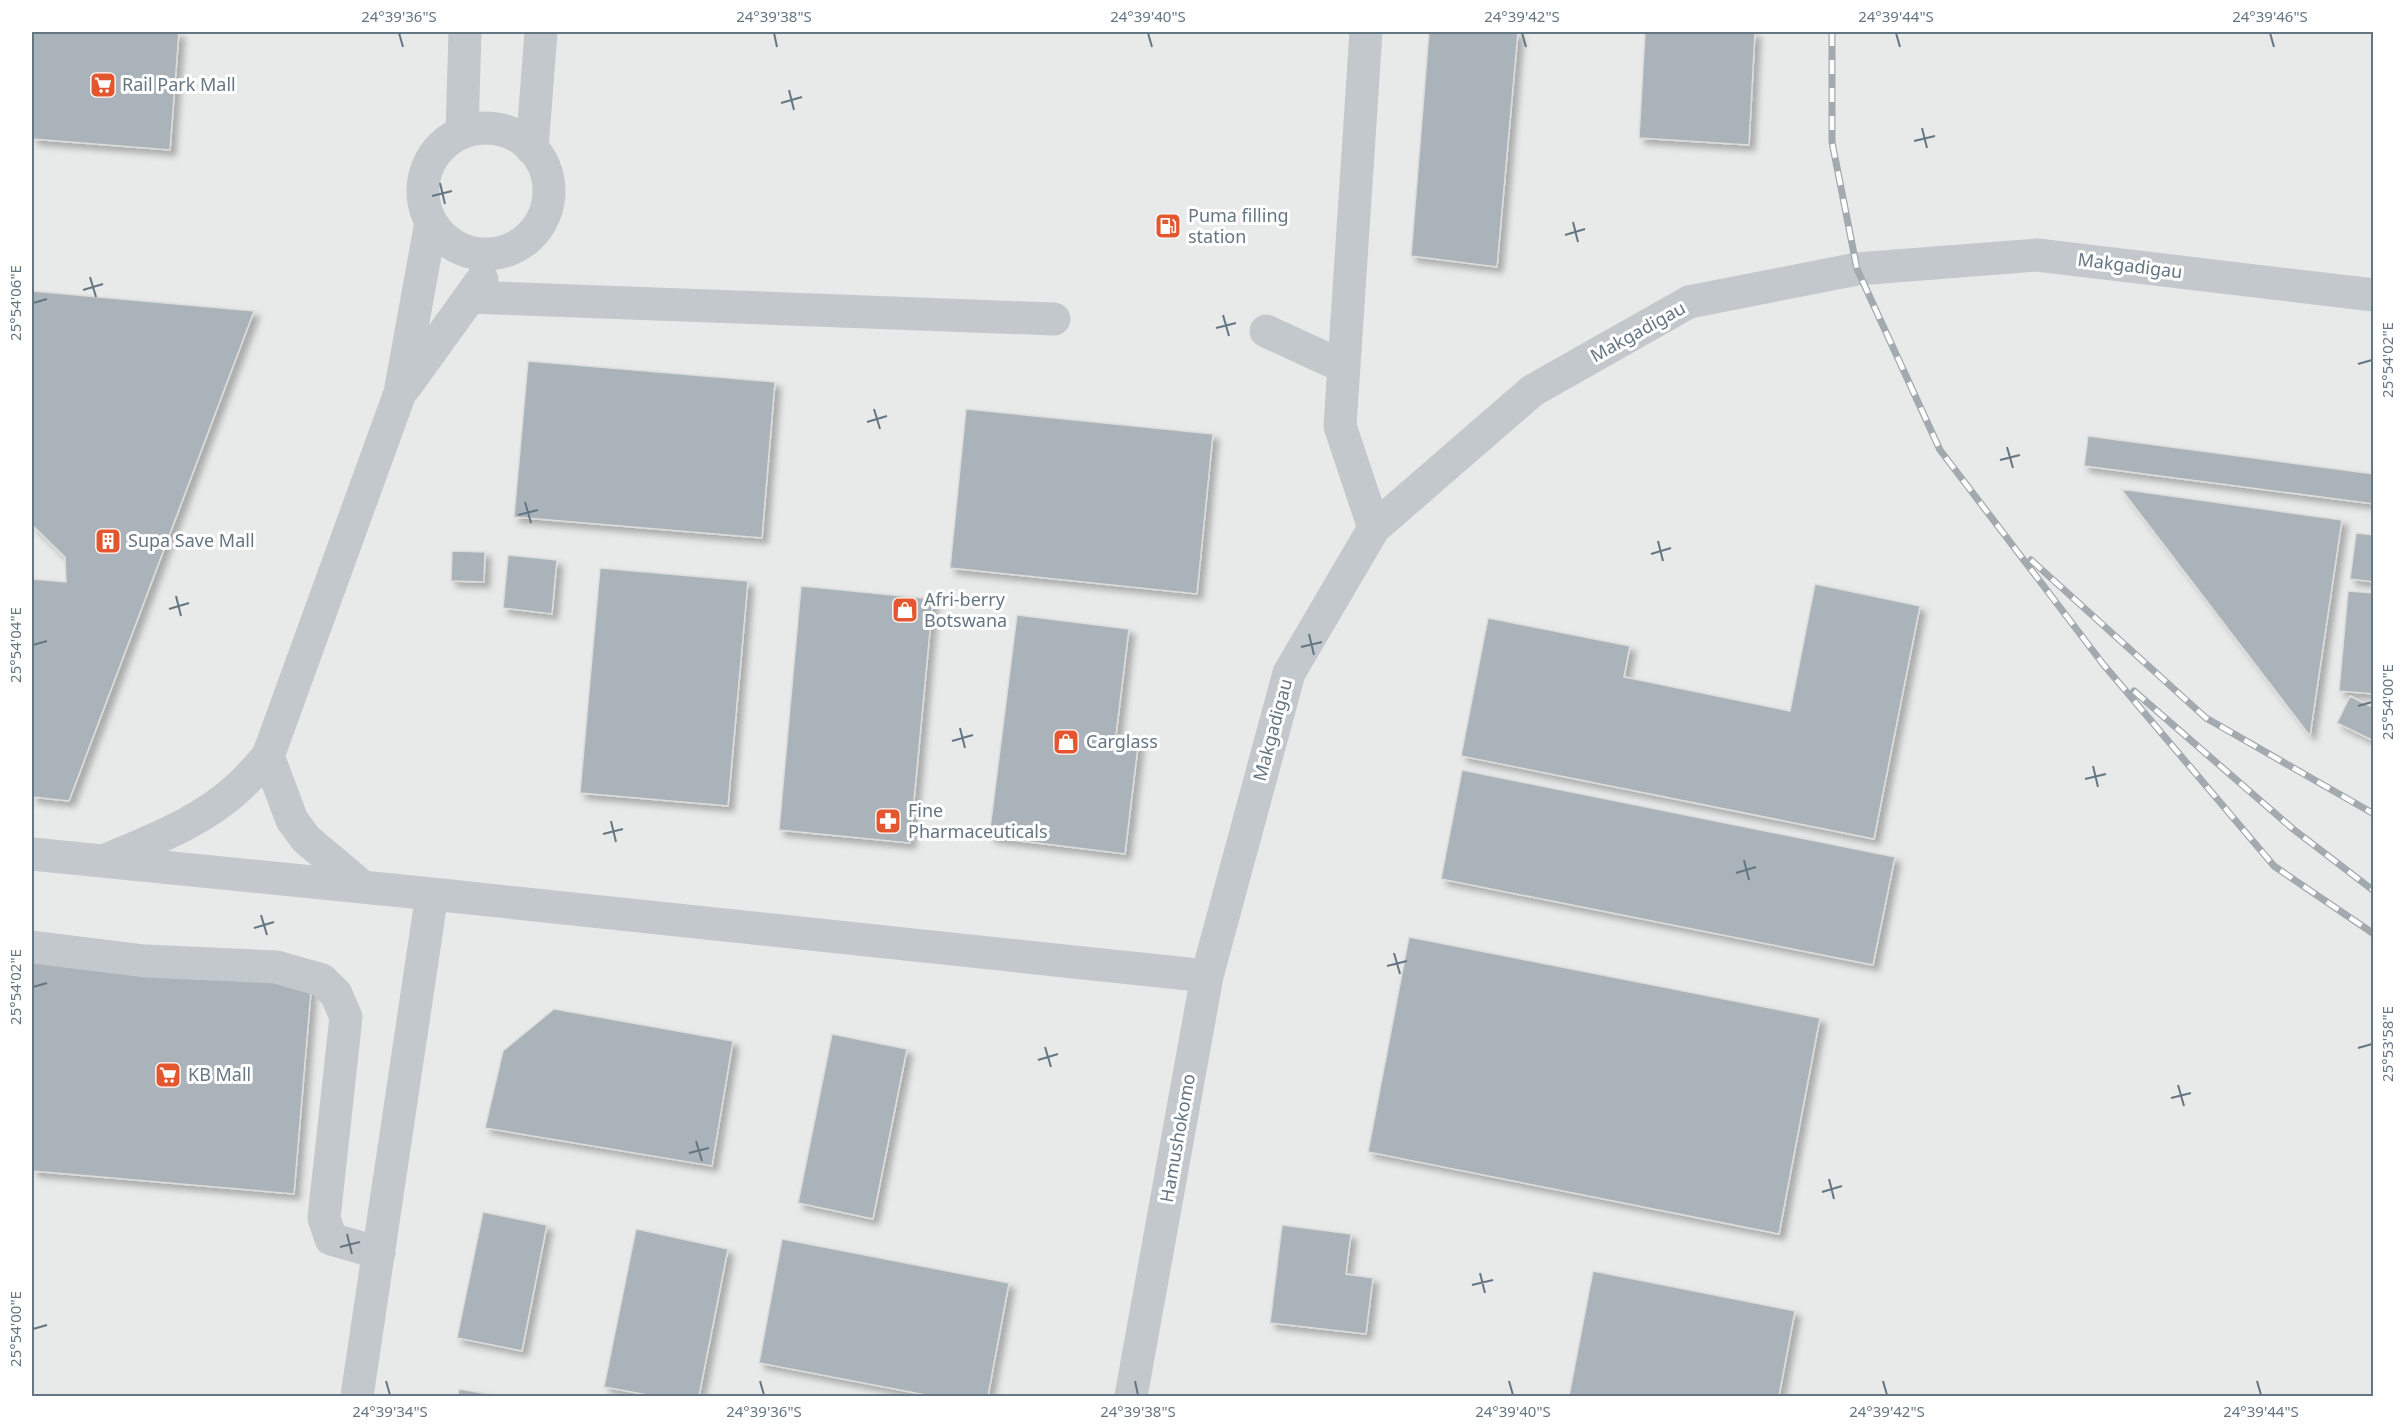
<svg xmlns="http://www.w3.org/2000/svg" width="2405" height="1428" font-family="'Noto Sans',sans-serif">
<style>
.built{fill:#e8e9e9}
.building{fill:#aab3b9;stroke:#dcdcda;stroke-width:1.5;filter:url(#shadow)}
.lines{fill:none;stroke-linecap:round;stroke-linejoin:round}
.minor{stroke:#c3c8cc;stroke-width:33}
.rail-casing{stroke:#a2aab0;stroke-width:7}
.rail{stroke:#fff;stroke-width:4.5;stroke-dasharray:14;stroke-linecap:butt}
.ticks{fill:none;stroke:#657683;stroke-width:2}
.labels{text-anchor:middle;stroke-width:6;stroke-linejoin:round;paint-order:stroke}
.poi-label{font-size:18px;fill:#657683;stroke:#fff;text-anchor:start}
.street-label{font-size:18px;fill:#657683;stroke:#fff}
.neatline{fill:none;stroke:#657683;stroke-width:2}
.ticks-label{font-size:15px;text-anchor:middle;fill:#657683}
</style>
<defs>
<filter id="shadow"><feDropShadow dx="5.5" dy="5.5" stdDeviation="3" flood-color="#0004"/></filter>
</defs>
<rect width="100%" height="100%" fill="#fafaf8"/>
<!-- built -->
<path class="built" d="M32 32H2373V1396H32Z"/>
<!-- building -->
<path class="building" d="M32 32H179L170 150 32 139Z
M1429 32H1518L1497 267 1411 256Z
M1645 32H1755L1749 145 1639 138Z
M32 291 254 311 69 801 32 797V579L66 582 65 557 32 525Z
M528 361 775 382 762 538 514 517Z
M966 409 1213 434 1197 594 950 568Z
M2088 436 2374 474V504L2084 466Z
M2121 489 2342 520 2310 736Z
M2356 533 2374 535V582L2350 579Z
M452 551 485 552 484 582 451 581Z
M508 555 557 560 552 614 503 608Z
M600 568 748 581 728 806 580 793Z
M1815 584 1920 606 1874 839 1461 756 1488 618 1630 646 1624 677 1790 711Z
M801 586 933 599 910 843 779 830Z
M2348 591 2374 593V694L2339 691Z
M1017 615 1129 629 1116 735 1139 738 1125 854 989 837Z
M2350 696 2374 708V741L2337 723Z
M1462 770 1895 857 1873 965 1441 879Z
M1409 937 1820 1018 1779 1234 1368 1152Z
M32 955 312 979 294 1194 32 1171Z
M554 1009 733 1041 712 1166 485 1128 503 1051Z
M832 1034 907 1049 873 1219 798 1203Z
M483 1212 547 1225 522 1351 457 1338Z
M1282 1225 1351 1234 1346 1274 1373 1278 1366 1334 1270 1323Z
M636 1229 728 1249 699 1396H653L604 1387Z
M782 1239 1009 1283 988 1396H931L759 1363Z
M1593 1271 1795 1311 1779 1396H1569Z
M459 1389 500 1396H458Z"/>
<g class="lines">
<!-- minor -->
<path class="minor" d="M1366 32 1340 426 1374 528
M423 191a63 63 0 1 1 126 0a63 63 0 1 1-126 0Z
M462 133 465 32
M532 149 541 32
M470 297 1054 319
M1266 331 1344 367
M405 387 482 280
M268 756 292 820 306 839 363 887
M32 854 432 894 1207 976
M104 861C150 841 202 822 239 787 250 777 259 766 268 756L400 393 431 222
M32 947 145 961 276 967 322 980 336 994 346 1017 324 1218 331 1239 379 1253
M357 1396 432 894
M1131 1396 1207 976 1289 673 1374 528 1532 391 1689 302 1857 269 2037 255 2374 295"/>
<!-- rail casing -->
<g class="rail-casing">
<path id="rail" d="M1832 32V142L1857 269 1940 450 2103 664 2274 866 2374 934
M2031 560 2206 718 2374 814
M2134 691 2293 829 2374 891"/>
</g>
<!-- rail -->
<use href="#rail" class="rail"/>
</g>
<!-- ticks -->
<path class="ticks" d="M399 33 403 47M774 33 777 47M1148 33 1152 47M1522 33 1526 47M1896 33 1900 47M2270 33 2274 47M789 90 794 110M781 103 802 97M1922 128 1927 148M1914 141 1935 136M440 183 445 204M432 196 452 191M1573 222 1578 242M1565 235 1585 229M90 277 96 297M83 290 103 284M33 303 47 299M1223 315 1229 336M1216 328 1236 323M2358 364 2372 360M874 409 880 429M867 422 887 416M2007 447 2013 468M2000 460 2020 455M525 502 531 523M518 515 538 510M1658 541 1663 561M1651 554 1671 548M176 596 181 616M169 609 189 603M1309 634 1314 655M33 645 47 641M1301 647 1322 642M2358 706 2372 702M960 728 965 748M952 741 973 735M2093 766 2098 787M2085 779 2106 774M611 821 616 842M603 834 623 829M1744 860 1749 880M1736 873 1756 867M261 915 267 935M254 928 274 922M1394 953 1400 974M1387 966 1407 961M33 987 47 983M1045 1047 1051 1067M2358 1048 2372 1044M1038 1060 1058 1054M2178 1085 2184 1106M2171 1098 2191 1093M696 1141 702 1161M689 1153 709 1148M1829 1179 1834 1199M1822 1192 1842 1186M347 1234 352 1254M340 1247 360 1242M1480 1273 1485 1293M1472 1285 1493 1280M33 1329 47 1325M386 1381 390 1395M760 1381 764 1395M1135 1381 1138 1395M1509 1381 1513 1395M1883 1381 1887 1395M2257 1381 2261 1395"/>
<!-- icons -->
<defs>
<g id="supermarket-square" transform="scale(1.35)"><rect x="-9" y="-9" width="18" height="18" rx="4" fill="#e4572e" stroke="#fff"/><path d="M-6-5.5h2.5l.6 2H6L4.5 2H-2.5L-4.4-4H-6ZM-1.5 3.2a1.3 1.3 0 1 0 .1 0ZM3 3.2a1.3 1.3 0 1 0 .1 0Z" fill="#fff"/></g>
<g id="fuel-square" transform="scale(1.35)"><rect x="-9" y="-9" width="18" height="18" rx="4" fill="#e4572e" stroke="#fff"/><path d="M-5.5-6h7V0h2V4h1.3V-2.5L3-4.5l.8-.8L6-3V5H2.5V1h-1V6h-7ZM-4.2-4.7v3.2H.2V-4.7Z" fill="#fff"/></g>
<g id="building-square" transform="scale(1.35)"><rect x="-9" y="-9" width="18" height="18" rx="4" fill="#e4572e" stroke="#fff"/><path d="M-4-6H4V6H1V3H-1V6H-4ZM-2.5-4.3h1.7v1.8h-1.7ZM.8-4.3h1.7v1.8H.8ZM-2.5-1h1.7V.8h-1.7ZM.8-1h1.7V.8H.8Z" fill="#fff"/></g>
<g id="shop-square" transform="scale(1.35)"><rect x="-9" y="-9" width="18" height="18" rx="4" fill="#e4572e" stroke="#fff"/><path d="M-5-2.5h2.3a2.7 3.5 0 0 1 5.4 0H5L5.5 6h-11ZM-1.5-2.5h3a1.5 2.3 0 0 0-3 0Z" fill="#fff"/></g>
<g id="pharmacy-square" transform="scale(1.35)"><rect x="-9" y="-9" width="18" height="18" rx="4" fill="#e4572e" stroke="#fff"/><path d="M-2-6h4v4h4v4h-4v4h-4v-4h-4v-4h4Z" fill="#fff"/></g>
</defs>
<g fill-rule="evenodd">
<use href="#supermarket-square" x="103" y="85"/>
<use href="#fuel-square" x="1168" y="226"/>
<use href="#building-square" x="108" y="541"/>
<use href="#shop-square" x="905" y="610"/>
<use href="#shop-square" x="1066" y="742"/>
<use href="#pharmacy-square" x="888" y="821"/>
<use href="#supermarket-square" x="168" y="1075"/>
</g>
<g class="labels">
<!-- poi labels -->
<g class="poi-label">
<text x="122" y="91">Rail Park Mall</text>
<text x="1188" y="222">Puma filling<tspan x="1188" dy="21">station</tspan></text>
<text x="128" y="547">Supa Save Mall</text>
<text x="924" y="606">Afri-berry<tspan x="924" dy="21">Botswana</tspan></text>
<text x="1086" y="748">Carglass</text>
<text x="908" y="817">Fine<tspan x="908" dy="21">Pharmaceuticals</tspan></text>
<text x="188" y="1081">KB Mall</text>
</g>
<!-- street labels -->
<g class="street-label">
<text transform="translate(2130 266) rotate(7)" y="6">Makgadigau</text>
<text transform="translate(1638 332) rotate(-29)" y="6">Makgadigau</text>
<text transform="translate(1273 730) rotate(-75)" y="6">Makgadigau</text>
<text transform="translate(1178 1138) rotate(-80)" y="6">Hamushokomo</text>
</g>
</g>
<!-- border -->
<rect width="2405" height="1428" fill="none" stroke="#ffffff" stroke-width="66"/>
<rect x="33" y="33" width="2339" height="1362" class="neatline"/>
<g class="ticks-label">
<text x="399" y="22">24°39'36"S</text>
<text x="774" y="22">24°39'38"S</text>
<text x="1148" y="22">24°39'40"S</text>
<text x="1522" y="22">24°39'42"S</text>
<text x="1896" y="22">24°39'44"S</text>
<text x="2270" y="22">24°39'46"S</text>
<text transform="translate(16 303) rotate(-90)" y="5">25°54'06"E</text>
<text transform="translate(2388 360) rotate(-90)" y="5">25°54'02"E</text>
<text transform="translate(16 645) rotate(-90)" y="5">25°54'04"E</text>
<text transform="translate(2388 702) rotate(-90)" y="5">25°54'00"E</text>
<text transform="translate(16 987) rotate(-90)" y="5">25°54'02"E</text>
<text transform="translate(2388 1044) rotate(-90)" y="5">25°53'58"E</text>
<text transform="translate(16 1329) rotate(-90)" y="5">25°54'00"E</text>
<text x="390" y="1417">24°39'34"S</text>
<text x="764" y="1417">24°39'36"S</text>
<text x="1138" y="1417">24°39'38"S</text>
<text x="1513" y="1417">24°39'40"S</text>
<text x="1887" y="1417">24°39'42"S</text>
<text x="2261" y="1417">24°39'44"S</text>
</g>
</svg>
